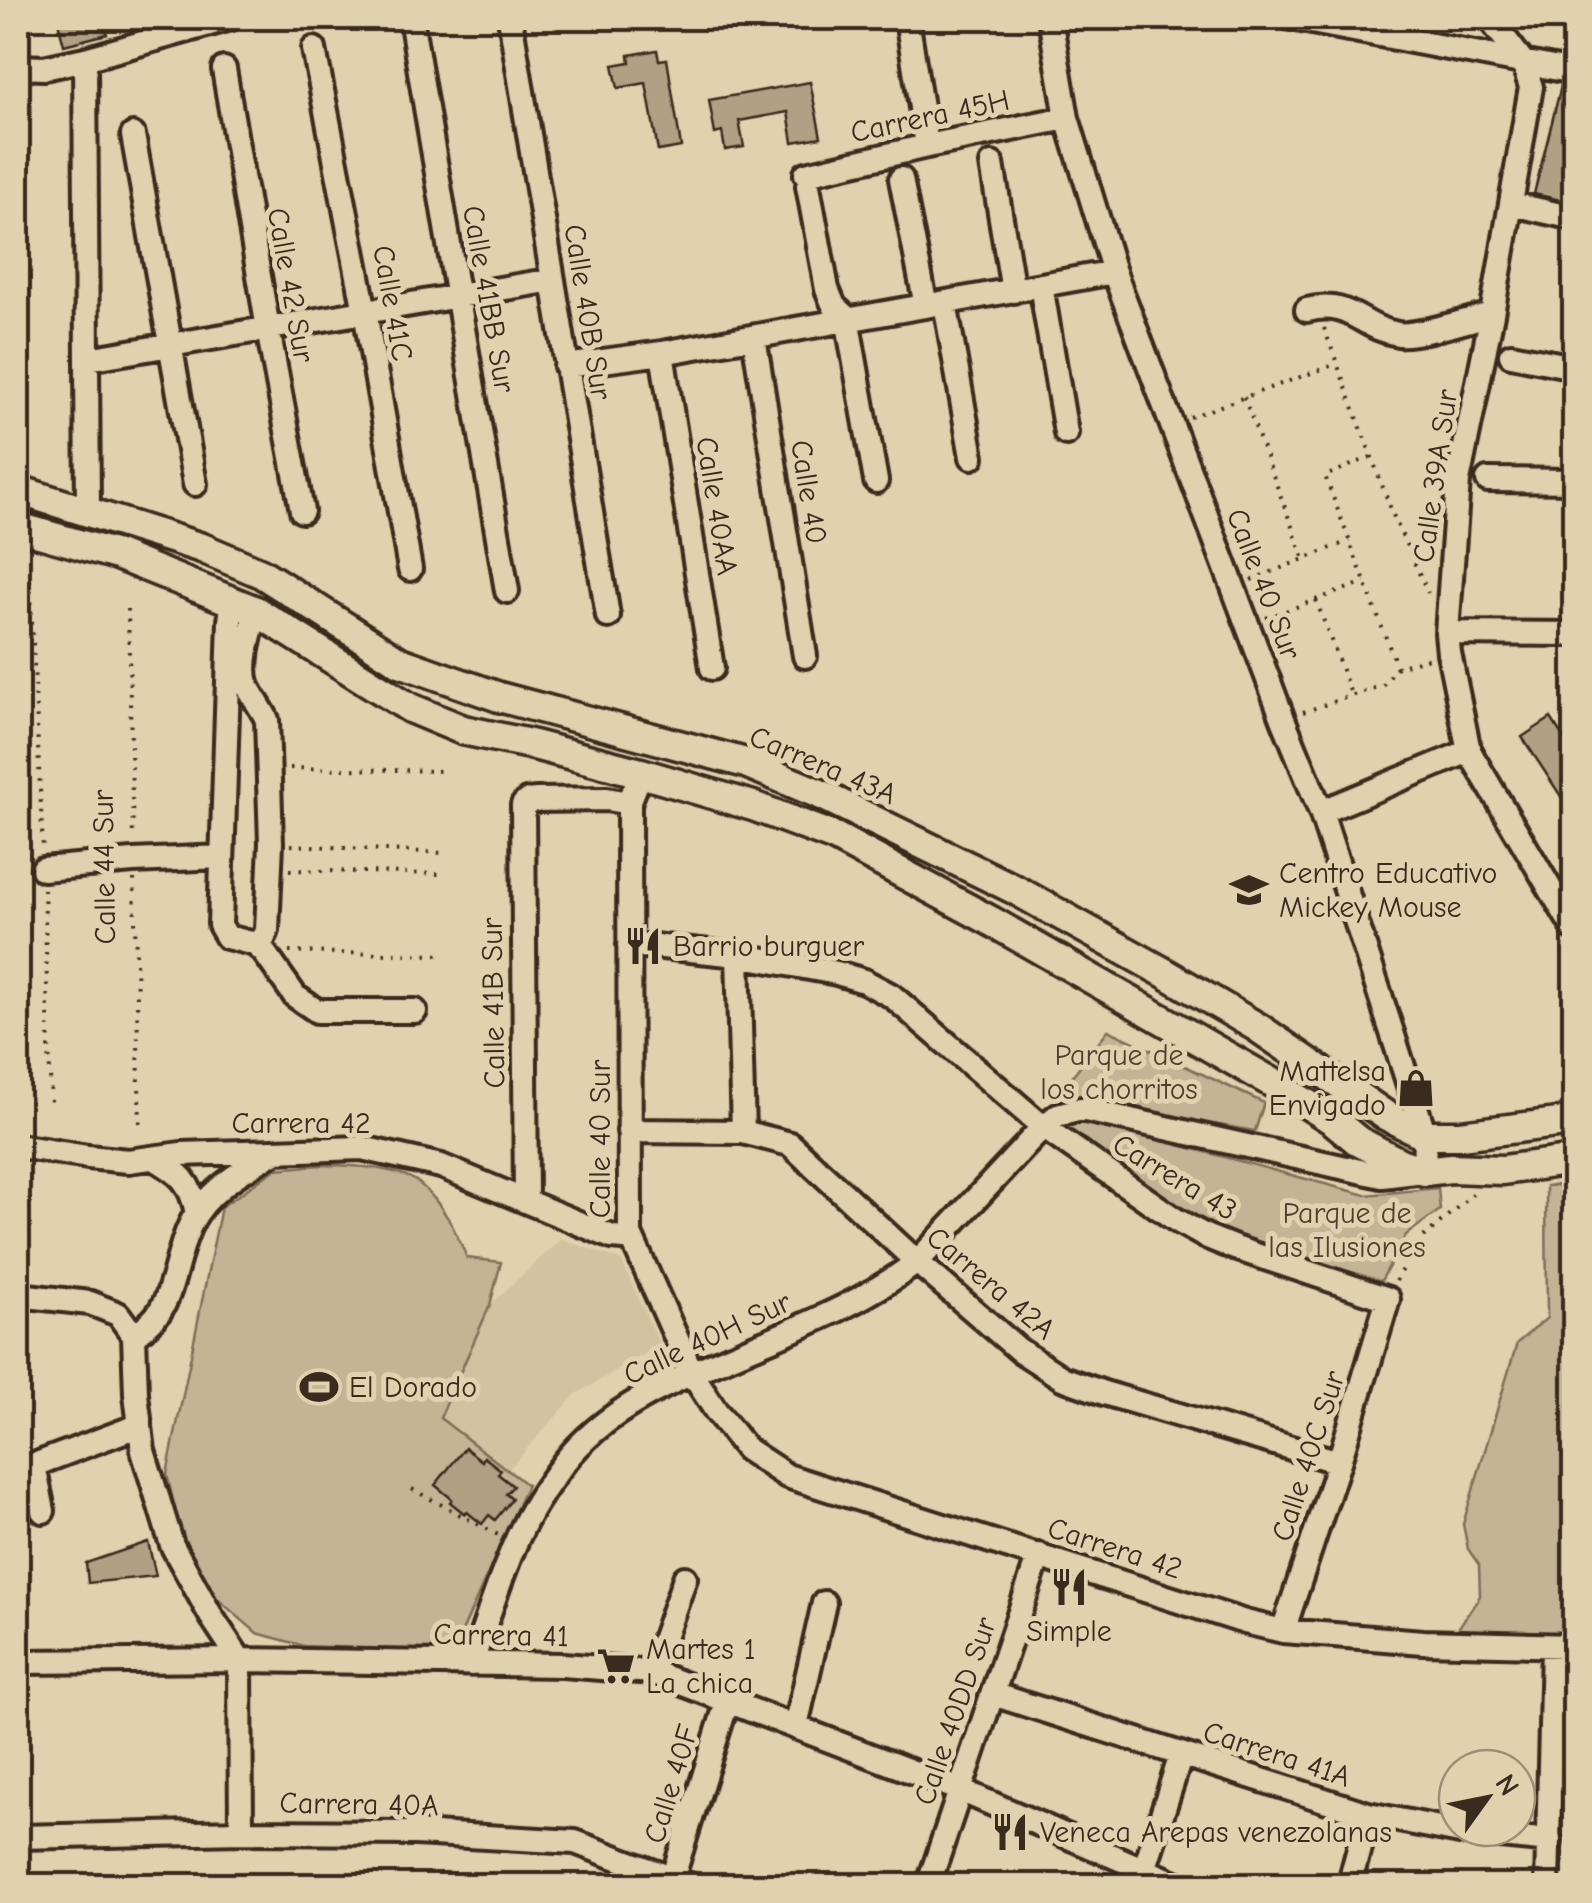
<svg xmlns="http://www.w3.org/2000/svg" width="1592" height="1903" font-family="'Comic Neue',sans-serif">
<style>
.built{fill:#d3c2a1}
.green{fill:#c4b394;stroke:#806e59;stroke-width:2.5}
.building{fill:#b1a084;stroke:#3b2a1e;stroke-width:2.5}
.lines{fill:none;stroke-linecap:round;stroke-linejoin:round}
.minor-casing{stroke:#3b2a1e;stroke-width:30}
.major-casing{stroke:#3b2a1e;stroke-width:35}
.path{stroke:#3b2a1e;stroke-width:4;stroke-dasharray:2.5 8;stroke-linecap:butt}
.minor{stroke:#e2d1ae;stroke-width:22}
.major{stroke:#e2d1ae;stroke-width:28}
.labels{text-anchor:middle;stroke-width:10;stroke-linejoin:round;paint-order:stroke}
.street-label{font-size:30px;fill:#3b2a1e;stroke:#e2d1ae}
.poi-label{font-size:30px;fill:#3b2a1e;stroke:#e2d1ae;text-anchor:start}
.park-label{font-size:30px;fill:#503f30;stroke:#e2d1ae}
</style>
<rect width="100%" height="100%" fill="#e2d1ae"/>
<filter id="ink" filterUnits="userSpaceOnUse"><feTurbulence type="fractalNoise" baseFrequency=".01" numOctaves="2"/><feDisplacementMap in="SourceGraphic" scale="20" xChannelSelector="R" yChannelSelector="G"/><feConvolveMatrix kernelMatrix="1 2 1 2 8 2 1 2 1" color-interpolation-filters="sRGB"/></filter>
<g filter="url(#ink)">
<!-- built -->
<path class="built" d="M561 1239 621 1260 660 1345 575 1395 508 1470 440 1418 490 1305Z"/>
<!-- green -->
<path class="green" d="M1108 1030 1264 1103 1255 1131 1055 1098Z
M1074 1117 1366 1195 1438 1188 1440 1210 1406 1235 1381 1281 1219 1232 1063 1134Z
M320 1165C347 1165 399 1166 420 1184 443 1204 456 1231 467 1258L501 1262 490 1305 440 1418 527 1485 453 1652 304 1646 257 1633 214 1596 182 1540 167 1474 221 1207 276 1169Z
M1574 1184V1633L1453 1636 1480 1596 1479 1565 1468 1549 1463 1524 1517 1343 1547 1318 1546 1186Z"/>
<!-- building -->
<path class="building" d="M57 18H103L107 34 64 45Z
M657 50 659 60 667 59 681 147 658 151 646 83 618 88 613 65 630 62 629 55Z
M810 82 821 137 793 142 788 112 739 121 744 147 725 150 722 132 715 134 709 100Z
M1561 86 1574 89V203L1534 194Z
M1551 718 1574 754V816L1522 737Z
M465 1448 482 1461 484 1457 501 1470 498 1474 513 1486 506 1494 512 1499 495 1520 489 1515 482 1524 467 1512 465 1514 450 1502 452 1499 435 1485Z
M148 1542 156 1576 88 1583 86 1563Z"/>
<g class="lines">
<!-- minor casing -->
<g class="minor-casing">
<path id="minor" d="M411 18 507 591
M510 18 608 616
M907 18 927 146
M1291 18 1574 72
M1489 18 1523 62 1531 87 1492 314 1458 481 1447 633 1449 653 1469 751 1574 929
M314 49 365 312 410 569
M85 59 88 511
M18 67 44 68 85 59 231 18
M224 69 268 329 302 511
M133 135 195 484
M992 164 1013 291
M806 174 927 146 1067 118
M901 179 926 306
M808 186 827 289 834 306 847 318 876 481
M1512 204 1574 218
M1041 285 1066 433
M945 303 972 457
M1307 310C1351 299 1360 328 1398 334 1414 337 1472 319 1492 314
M754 337 805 656
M662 353 712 668
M1511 355 1574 367
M88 359 553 280
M566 366 662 353 1114 272
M1488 480 1574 481
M233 600 230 621 220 925 227 937 255 944 264 952 295 996 317 1011H415
M1447 633 1574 634
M641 773 629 803 630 1234 692 1373 716 1411 746 1449 787 1476 1245 1622 1283 1631 1423 1642 1574 1646
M1321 812 1469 751
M43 869 133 861 221 857
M255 944 264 938 267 930 271 843 267 720C262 708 250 694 247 684 241 662 251 632 256 611
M629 945 653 946 738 955 837 973 864 981 892 996 1043 1127 1176 1220 1205 1236 1235 1248 1388 1299 1339 1462 1283 1631
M738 955 743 1132
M629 1131 743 1132 790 1144 917 1262 1019 1350 1062 1378 1104 1393 1339 1462
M18 1146 88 1157 128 1161 181 1154 362 1148 441 1166 612 1237 624 1238 630 1234
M154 1158C181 1174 190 1181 197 1213
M526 1201 523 805 527 801 537 800 607 799 629 803
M18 1295 90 1303 118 1314 134 1336
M43 1511 34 1465 140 1425
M18 1662 240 1660 563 1665 652 1672 960 1790 1182 1886
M471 1664C487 1621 500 1576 519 1535 529 1513 548 1484 563 1464 605 1409 672 1381 734 1355 797 1328 862 1304 917 1262L1043 1127 1058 1115 1081 1109 1382 1176 1424 1171 1425 1135 1321 812 1283 719 1114 272 1067 118 1050 18
M652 1672 685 1578
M993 1694 1368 1814 1460 1832 1550 1841
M796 1726 824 1603
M241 1832 240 1660 211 1616 172 1545 143 1451 136 1394 134 1336C141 1330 151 1323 157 1315 176 1291 177 1242 197 1213 216 1185 248 1167 277 1151
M18 1837 241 1832 415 1833 575 1842 692 1886
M670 1886 728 1699
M928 1886 1039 1555
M1139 1886 1181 1755
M1349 1886 1368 1814
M1547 1886 1553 1647"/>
</g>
<!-- major casing -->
<g class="major-casing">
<path id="major" d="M18 490 202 548 261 573 400 662 499 697 746 763 822 795 1014 889 1165 973 1257 1027 1385 1115 1425 1135H1460L1574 1121
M18 527 117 555 256 611 410 708 463 730 530 744 641 773 753 806 835 837 991 921 1280 1087 1334 1121 1358 1141 1400 1163 1424 1171 1451 1168 1503 1170 1574 1160"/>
</g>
<!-- path -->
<path class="path" d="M1324 328 1395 520 1428 593
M1244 397 1304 559
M1190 417 1336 364
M1371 457 1325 476 1397 667
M30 580 43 850
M1251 580 1349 541
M1316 600 1351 694
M128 609 133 840
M1266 618 1365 582
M1303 712 1383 685 1397 667 1429 658
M290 768 445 771
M291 845 443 853
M289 870 440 874
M134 879 140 1125
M44 889 51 1105
M289 952 443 955
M1396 1281 1419 1241 1475 1192
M412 1489 498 1535"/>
<!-- minor -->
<use href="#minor" class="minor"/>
<!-- major -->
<use href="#major" class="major"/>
</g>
</g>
<!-- icons -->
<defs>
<g id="school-bare" transform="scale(3)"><path d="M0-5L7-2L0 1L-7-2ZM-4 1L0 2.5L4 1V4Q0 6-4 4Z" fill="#3b2a1e" stroke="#e2d1ae" stroke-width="2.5" paint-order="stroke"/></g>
<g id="restaurant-bare" transform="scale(3)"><path d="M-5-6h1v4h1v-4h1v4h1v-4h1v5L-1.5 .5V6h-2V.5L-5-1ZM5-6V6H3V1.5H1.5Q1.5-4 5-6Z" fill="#3b2a1e" stroke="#e2d1ae" stroke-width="2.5" paint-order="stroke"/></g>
<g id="shop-bare" transform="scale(3)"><path d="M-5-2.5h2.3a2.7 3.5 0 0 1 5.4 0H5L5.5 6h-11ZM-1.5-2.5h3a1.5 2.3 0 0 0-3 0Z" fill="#3b2a1e" stroke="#e2d1ae" stroke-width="2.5" paint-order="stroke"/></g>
<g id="stadium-bare" transform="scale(3)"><path d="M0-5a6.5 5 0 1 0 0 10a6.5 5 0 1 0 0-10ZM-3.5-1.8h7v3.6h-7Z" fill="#3b2a1e" stroke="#e2d1ae" stroke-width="2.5" paint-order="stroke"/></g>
<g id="supermarket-bare" transform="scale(3)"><path d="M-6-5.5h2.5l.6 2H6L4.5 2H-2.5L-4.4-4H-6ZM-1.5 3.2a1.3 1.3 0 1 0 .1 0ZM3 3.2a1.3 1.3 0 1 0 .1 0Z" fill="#3b2a1e" stroke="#e2d1ae" stroke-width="2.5" paint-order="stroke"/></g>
</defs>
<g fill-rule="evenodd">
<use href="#school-bare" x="1249" y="890"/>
<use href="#restaurant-bare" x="643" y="946"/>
<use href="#shop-bare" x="1416" y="1088"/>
<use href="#stadium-bare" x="319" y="1387"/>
<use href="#restaurant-bare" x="1069" y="1587"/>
<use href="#supermarket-bare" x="616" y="1666"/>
<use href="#restaurant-bare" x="1010" y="1832"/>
</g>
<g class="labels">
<!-- street labels -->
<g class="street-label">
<text transform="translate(930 116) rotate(-12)" y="10">Carrera 45H</text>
<text transform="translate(291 285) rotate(80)" y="10">Calle 42 Sur</text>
<text transform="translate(489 299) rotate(80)" y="10">Calle 41BB Sur</text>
<text transform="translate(393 303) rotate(80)" y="10">Calle 41C</text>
<text transform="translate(588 312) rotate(81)" y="10">Calle 40B Sur</text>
<text transform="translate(1435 476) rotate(-82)" y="10">Calle 39A Sur</text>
<text transform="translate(809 492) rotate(81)" y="10">Calle 40</text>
<text transform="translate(717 506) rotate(81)" y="10">Calle 40AA</text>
<text transform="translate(1264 584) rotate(69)" y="10">Calle 40 Sur</text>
<text transform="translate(823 765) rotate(23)" y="10">Carrera 43A</text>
<text transform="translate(104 867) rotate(-91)" y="10">Calle 44 Sur</text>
<text transform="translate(493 1003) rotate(-91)" y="10">Calle 41B Sur</text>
<text x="301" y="1133">Carrera 42</text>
<text transform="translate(600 1139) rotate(-90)" y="10">Calle 40 Sur</text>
<text transform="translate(1175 1177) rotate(31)" y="10">Carrera 43</text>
<text transform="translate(991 1283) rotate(40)" y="10">Carrera 42A</text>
<text transform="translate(707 1338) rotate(-25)" y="10">Calle 40H Sur</text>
<text transform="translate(1308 1456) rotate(-72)" y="10">Calle 40C Sur</text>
<text transform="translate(1115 1548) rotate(18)" y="10">Carrera 42</text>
<text transform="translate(501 1635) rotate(1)" y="10">Carrera 41</text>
<text transform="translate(955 1711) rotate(-71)" y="10">Calle 40DD Sur</text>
<text transform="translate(1277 1754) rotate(18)" y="10">Carrera 41A</text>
<text transform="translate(671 1784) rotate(-73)" y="10">Calle 40F</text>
<text transform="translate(359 1804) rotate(1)" y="10">Carrera 40A</text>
</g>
<!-- poi labels -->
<g class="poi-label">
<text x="1279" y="883">Centro Educativo<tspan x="1279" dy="34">Mickey Mouse</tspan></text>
<text x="673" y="956">Barrio burguer</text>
<text x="1386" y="1081" text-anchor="end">Mattelsa<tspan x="1386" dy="34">Envigado</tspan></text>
<text x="349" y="1397">El Dorado</text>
<text x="1069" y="1641" text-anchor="middle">Simple</text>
<text x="646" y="1659">Martes 1<tspan x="646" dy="34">La chica</tspan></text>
<text x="1040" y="1842">Veneca Arepas venezolanas</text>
</g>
<!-- park labels -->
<g class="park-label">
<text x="1119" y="1065">Parque de<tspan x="1119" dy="34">los chorritos</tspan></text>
<text x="1347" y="1223">Parque de<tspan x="1347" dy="34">las Ilusiones</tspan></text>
</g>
</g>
<!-- margin -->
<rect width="1592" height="1903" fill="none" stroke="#e2d1ae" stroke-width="60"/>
<rect x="30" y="30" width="1532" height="1843" fill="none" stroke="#3b2a1e" stroke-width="4" filter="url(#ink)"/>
<!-- north arrow -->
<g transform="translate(1487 1798) rotate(57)"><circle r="48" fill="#e2d1ae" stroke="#9f8e74" stroke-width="2.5"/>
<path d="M0-8L18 38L0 25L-18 38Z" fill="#3b2a1e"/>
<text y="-15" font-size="28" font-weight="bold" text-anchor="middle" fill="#3b2a1e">N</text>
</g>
</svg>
